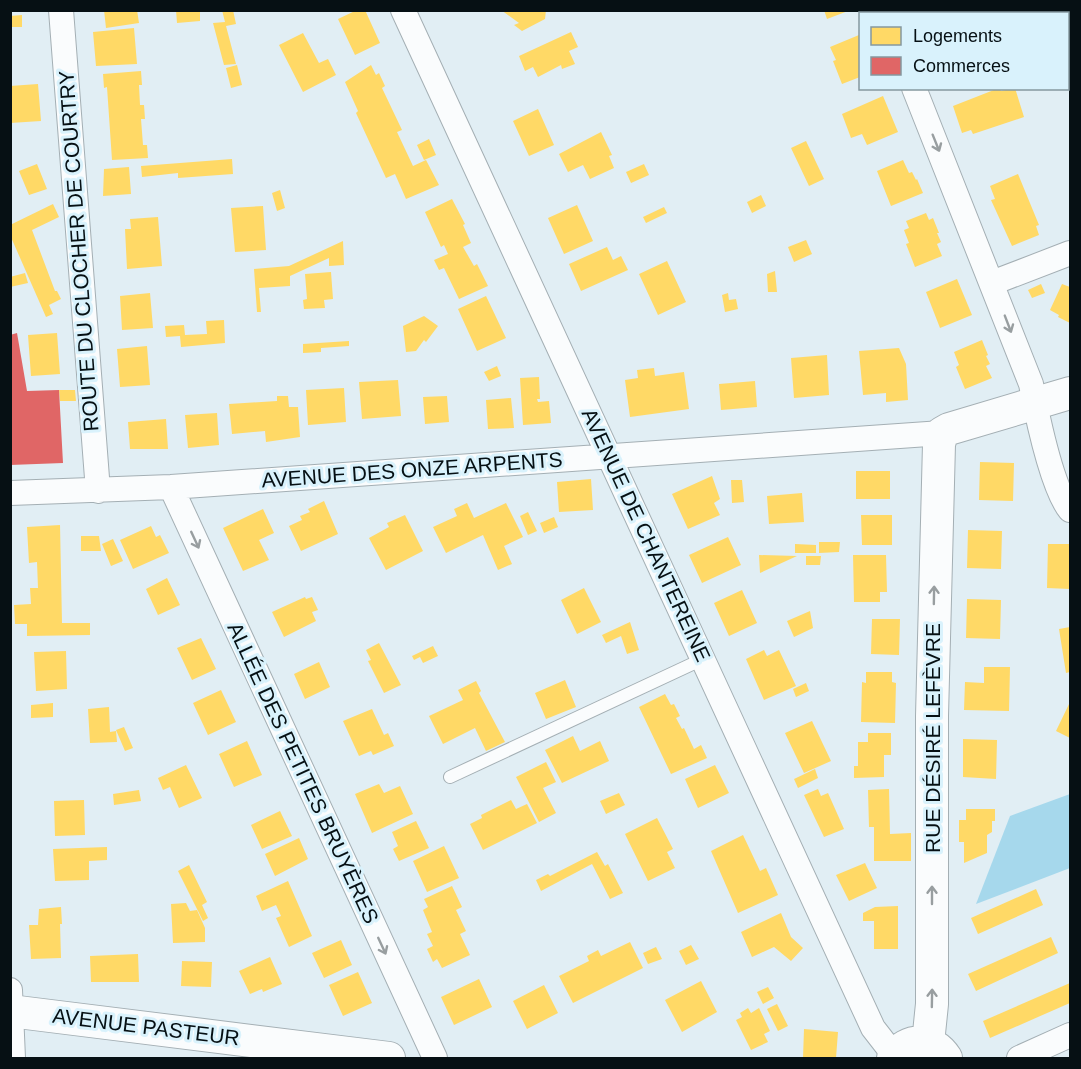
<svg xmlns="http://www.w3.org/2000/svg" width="1081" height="1069" font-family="Arial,sans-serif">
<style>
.green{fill:#a6d8ec}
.homes{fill:#ffd966}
.shops{fill:#e06666}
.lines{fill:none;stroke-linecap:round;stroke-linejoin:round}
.service-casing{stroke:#a4afb4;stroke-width:14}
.minor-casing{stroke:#a4afb4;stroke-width:26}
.tertiary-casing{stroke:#a4afb4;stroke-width:34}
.service{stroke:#fafcfd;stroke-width:12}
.minor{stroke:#fafcfd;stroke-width:24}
.tertiary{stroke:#fafcfd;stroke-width:32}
.oneway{stroke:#989ea0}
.labels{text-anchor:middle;stroke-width:6;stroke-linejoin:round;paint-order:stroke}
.street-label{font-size:21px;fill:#061014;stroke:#d9f2fc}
</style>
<rect width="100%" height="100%" fill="#e1eef4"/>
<!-- green -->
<path class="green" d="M1070 794V868L976 904 1010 816Z"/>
<!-- homes -->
<path class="homes" d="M104 10H137L139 23 106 28Z
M176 10H200V21L177 23Z
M222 10H233L236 24 226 26 236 64 224 65 213 23 225 22Z
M357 10H365L380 43 355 55 338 19Z
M501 10H546L545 19 522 31 514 25 519 23Z
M824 10H848V11L827 19Z
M947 10H987L985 14H945Z
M22 15V27H10V16Z
M134 28 137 64 96 66 93 32Z
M571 32 578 47 569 51 575 64 562 69 561 65 538 77 533 67 525 71 519 56Z
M303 33 319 63 328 59 336 75 303 92 279 45Z
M859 35 860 39V77L842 84 833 61 836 60 830 47Z
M237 65 242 85 231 88 226 68Z
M371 65 376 75 379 73 385 86 382 88 402 130 397 132 413 166 426 160 439 185 406 199 395 174 386 178 356 113 358 111 345 82Z
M141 71 142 85H139L140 105H144L145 119H141L143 145H147L148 158 112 160 107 87 104 88 103 74Z
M38 84 41 121 10 123V86Z
M999 88 1001 91 1015 88 1024 117 973 134 971 130 962 133 953 106Z
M883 96 898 132 867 145 862 134 851 138 842 114Z
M538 109 554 145 529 156 513 121Z
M601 132 612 155 609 156 614 168 590 179 583 165 568 172 559 154Z
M429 139 436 155 424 160 417 145Z
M806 141 824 179 809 186 791 148Z
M232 159 233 174 178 178V173L142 177 141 166Z
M903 160 909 173 912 172 916 180 917 179 923 193 891 206 877 171Z
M37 164 47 189 29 195 19 171Z
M644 164 649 175 631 183 626 172Z
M129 167 131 194 103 196 104 169Z
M1018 174 1039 225 1036 226 1039 235 1012 246 991 200 995 199 990 186Z
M280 190 285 208 277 211 272 193Z
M761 195 766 206 752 213 747 202Z
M452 199 465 224 463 225 471 243 463 247 474 266 477 264 488 286 459 299 444 268 439 270 434 260 448 254 444 245 441 247 425 212Z
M53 204 59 217 32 230 55 291H57L61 299 49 305 53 314 46 317 10 235V225Z
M577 205 593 241 564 254 548 218Z
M263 206 266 250 235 252 231 208Z
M664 207 667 213 646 223 643 217Z
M926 213 929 220 933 218 939 233H937L941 242 937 244 942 256 915 267 906 244 909 243 904 230 909 228 906 221Z
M158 217 162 266 127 269 125 229H131L130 219Z
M806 240 812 254 794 262 788 247Z
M343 241 344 265 329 266V258L290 276V286L259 288 261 312H257L254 269 289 266Z
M607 247 613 260 621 256 628 270 581 291 569 264Z
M667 261 686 302 658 315 639 274Z
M775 271 777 292H768L767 274Z
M331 272 333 299 324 300 325 308 304 309 303 300 307 299 305 274Z
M25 273 28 283 10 287V277Z
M957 279 972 315 940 328 926 292Z
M1041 284 1045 293 1032 298 1028 290Z
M1062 284 1070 287V323L1058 317 1059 315 1050 310Z
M150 293 153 328 122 330 120 296Z
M728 293 729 300 736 299 738 309 725 312 722 295Z
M486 296 506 338 477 351 458 309Z
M424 316 438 326 426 342 424 340 416 351 406 352 403 326Z
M224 320 225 343 181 347 180 336 166 337 165 326 184 325 185 335 207 334 206 321Z
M57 333 60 374 31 376 28 335Z
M982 340 988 355 986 356 990 364 986 366 992 378 965 389 956 367 959 365 954 352Z
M349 341V346L321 348V352L303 353V344Z
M147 346 150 385 120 387 117 349Z
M899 348 906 364 908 400 886 402V393L863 395 859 351Z
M827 355 829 395 794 398 791 358Z
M497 366 501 376 489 381 484 372Z
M654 368 655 376 684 372 689 409 630 417 625 380 638 378 637 370Z
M539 377 540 399H537L538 402 549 401 551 423 523 425 520 378Z
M398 380 401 416 362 419 359 382Z
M755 381 757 407 721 410 719 384Z
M344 388 346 422 308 425 306 390Z
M59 390H75L76 401H60Z
M277 396H288L289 407H298L300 437 266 442 265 431 232 434 229 404 277 401Z
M447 396 449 422 425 424 423 397Z
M511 398 514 428 488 429 486 400Z
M217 413 219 445 188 448 185 415Z
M166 419 168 449H130L128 422Z
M980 462 1014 463 1013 501 979 500Z
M856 471H890V499H856Z
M712 476 720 499 714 503 720 515 688 529 672 494Z
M591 479 593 510 559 512 557 482Z
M731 480H742L744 502 732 503Z
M802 493 804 522 769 524 767 496Z
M324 501 338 534 301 551 289 526 302 520 300 516 310 512 308 509Z
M467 503 474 518 506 503 523 537 504 546 512 564 498 570 483 535 446 553 433 527 457 516 454 509Z
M263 509 274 533 259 540 269 560 243 571 223 528Z
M528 512 537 531 528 535 520 516Z
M405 515 423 551 386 570 369 538 389 527 387 523Z
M861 515H892V545H862Z
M554 517 558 527 544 533 540 523Z
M60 525 62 623H90V635L27 636V624H15L14 605 31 604 30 588H38L37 562 29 563 27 527Z
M151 526 156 537 160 535 169 553 133 569 120 540Z
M968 530 1002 531 1001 569 967 568Z
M81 536H99L101 551H81Z
M728 537 741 565 702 583 689 555Z
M113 539 123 561 111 566 102 544Z
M819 542H840L839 552 819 553Z
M795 544 816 545V553H795Z
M1048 544H1070V589L1047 588Z
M759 555 797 556 760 573Z
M853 555H886L887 592H880V602H854Z
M806 556H821L820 565H806Z
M167 578 180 605 158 615 146 589Z
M584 588 601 622 577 634 561 600Z
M742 590 757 623 729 636 714 603Z
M305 597 306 599 312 597 318 610 312 612 316 621 284 637 272 612Z
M967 599 1001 600 1000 639 966 638Z
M810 611 813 628 794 637 787 621Z
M872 619H900L899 655 871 654Z
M630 622 639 650 627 654 621 636 606 643 602 635Z
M1070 627V672L1066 673 1059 629Z
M201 638 216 669 192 680 177 648Z
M379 643 401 685 384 693 368 661 371 660 366 650Z
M433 646 438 656 423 663 420 657 414 660 412 656Z
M764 650 767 656 779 650 796 686 764 700 746 659Z
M66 651 67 689 36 691 34 652Z
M319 662 330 687 305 699 294 674Z
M984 667H1010L1009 711 964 710 965 682 984 683Z
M866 672H892V682L896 683 895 723 861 722 862 682 866 683Z
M565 680 576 707 546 719 535 693Z
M476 681 481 691 479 693 505 742 486 751 475 728 443 744 429 716 463 700 458 690Z
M806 683 809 691 796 697 793 689Z
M221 690 236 722 208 735 193 703Z
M665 694 671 705 674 704 680 716 676 718 682 729 684 728 694 749 701 745 707 758 671 774 639 707Z
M1070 702V738L1056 731Z
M53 703V717L31 718V705Z
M109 707 110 732 116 731 117 742 90 743 88 709Z
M372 709 384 735 388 733 394 746 373 755 371 751 359 756 343 721Z
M812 721 831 761 804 773 785 733Z
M124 727 133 748 125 751 116 730Z
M868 733H891V755H884V777L854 778V766H858V742H868Z
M573 736 580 751 600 741 609 761 562 783 545 750Z
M963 739 997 740 996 779 963 777Z
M247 741 262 775 234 787 219 754Z
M546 762 556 782 543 788 556 813 539 822 516 777Z
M186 765 202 798 179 808 170 787 163 790 158 778Z
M715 765 729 793 698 808 685 779Z
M815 769 818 778 798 788 794 779Z
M379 784 384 793 400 786 413 814 372 833 355 794Z
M818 789 821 796 828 793 844 829 824 837 804 795Z
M889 789 890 834 911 833V861H874V827H869L868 790Z
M139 790 141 801 114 805 113 794Z
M619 793 625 805 606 814 600 801Z
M84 800 85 835 55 836 54 801Z
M511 800 516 809 527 804 537 823 483 850 470 824 482 818 481 815Z
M966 809H995V821H992V832L987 835V853L964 863V842H959V820H966Z
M280 811 292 836 262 849 251 825Z
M657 818 673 849 667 852 675 868 648 881 625 834Z
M416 821 429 848 399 861 393 849 398 846 392 832Z
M743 835 760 871 766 868 778 895 738 913 711 851Z
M299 838 308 859 275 876 265 854Z
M444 846 459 878 427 892 413 861Z
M107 847V860L89 861V880L55 881 53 849Z
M597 852 605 866 608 864 623 893 610 899 592 864 541 891 536 880 548 874 550 876Z
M865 863 877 888 849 901 836 875Z
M189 865 207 902 202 905 208 918 203 921 178 871Z
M288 881 312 936 289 947 276 918 281 916 276 905 262 911 256 896Z
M452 886 462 907 456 910 466 931 460 934 470 955 442 968 437 959 433 962 427 949 433 946 427 934 432 932 423 910 428 907 424 899Z
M1036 889 1043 905 978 934 971 918Z
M186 903 190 911 197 910 205 928V942L173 943 171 904Z
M898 906V949H874V921H863V913L875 907Z
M61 907 62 924H60L61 958 31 959 29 925H38L39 909Z
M781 913 791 937 803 948 791 961 774 947 752 957 741 932Z
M1051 937 1058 953 976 991 968 974Z
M341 940 352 965 324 978 312 953Z
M630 942 643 968 573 1003 559 976 589 961 587 956 598 950 601 956Z
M691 945 699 959 686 965 679 951Z
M656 947 662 959 648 964 643 953Z
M138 954 139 982H91L90 956Z
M270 957 282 984 263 992 262 989 250 994 239 971Z
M182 961 212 962 211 987 181 986Z
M358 972 372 1003 343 1016 329 985Z
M479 979 492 1007 454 1025 441 997Z
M701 981 717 1012 682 1032 665 1000Z
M1070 983V1003L990 1038 983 1021Z
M544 985 558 1013 527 1029 513 1001Z
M768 987 774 998 763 1004 757 992Z
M777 1004 788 1026 778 1031 767 1009Z
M748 1008 751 1013 759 1008 770 1031 764 1034 768 1042 751 1050 736 1020 742 1017 740 1013Z
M804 1029 838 1032 836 1058H803Z"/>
<!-- shops -->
<path class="shops" d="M17 333 27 391 59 390 63 463 10 465V335Z"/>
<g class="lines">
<!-- service casing -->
<g class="service-casing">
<path id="service" d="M450 777 703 659"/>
</g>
<!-- minor casing -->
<g class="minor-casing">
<path id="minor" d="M61 10 98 491
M403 10 873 1028 887 1046 897 1052
M897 14 898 10
M914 88 1031 384C1037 415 1052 488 1070 510
M992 283 1070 253
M171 487 435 1058
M10 493 171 487 942 433
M10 990 13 1058
M1019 1058 1070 1035"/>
</g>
<!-- tertiary casing -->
<g class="tertiary-casing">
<path id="tertiary" d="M10 1011 389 1058
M928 1043 932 1004V716L939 444 942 433 949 429 1070 393
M893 1058C907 1037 933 1037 946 1058"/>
</g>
<!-- service -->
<use href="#service" class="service"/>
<!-- minor -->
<use href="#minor" class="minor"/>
<!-- tertiary -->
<use href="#tertiary" class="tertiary"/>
</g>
<!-- one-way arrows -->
<defs><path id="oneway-shaft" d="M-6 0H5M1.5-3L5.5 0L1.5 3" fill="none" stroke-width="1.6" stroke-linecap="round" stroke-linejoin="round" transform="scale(1.5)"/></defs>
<g class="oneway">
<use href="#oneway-shaft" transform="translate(936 143) rotate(68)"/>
<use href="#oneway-shaft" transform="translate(1008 324) rotate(69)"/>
<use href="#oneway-shaft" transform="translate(195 540) rotate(65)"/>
<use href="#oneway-shaft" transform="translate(934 595) rotate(-89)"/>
<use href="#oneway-shaft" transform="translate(932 895) rotate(-90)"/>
<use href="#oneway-shaft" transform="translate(382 946) rotate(65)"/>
<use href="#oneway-shaft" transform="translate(932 998) rotate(-89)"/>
</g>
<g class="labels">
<!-- street labels -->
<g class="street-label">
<text transform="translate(79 251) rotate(-94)" y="7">ROUTE DU CLOCHER DE COURTRY</text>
<text transform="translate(412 470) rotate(-4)" y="7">AVENUE DES ONZE ARPENTS</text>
<text transform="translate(646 535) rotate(65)" y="7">AVENUE DE CHANTEREINE</text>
<text transform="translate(933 738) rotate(-90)" y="7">RUE DÉSIRÉ LEFÈVRE</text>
<text transform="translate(303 773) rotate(65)" y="7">ALLÉE DES PETITES BRUYÈRES</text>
<text transform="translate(146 1027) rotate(7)" y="7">AVENUE PASTEUR</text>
</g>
</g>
<!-- border -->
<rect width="1081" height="1069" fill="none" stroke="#061014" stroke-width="24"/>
<!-- legend -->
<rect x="859" y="12" width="210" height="78" fill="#d9f2fc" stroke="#85989f" stroke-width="1.5"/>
<rect x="871" y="27" width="30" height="18" fill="#ffd966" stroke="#85989f" stroke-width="1.5"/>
<text x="913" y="42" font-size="18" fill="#061014">Logements</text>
<rect x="871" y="57" width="30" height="18" fill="#e06666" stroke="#85989f" stroke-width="1.5"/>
<text x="913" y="72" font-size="18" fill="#061014">Commerces</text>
</svg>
